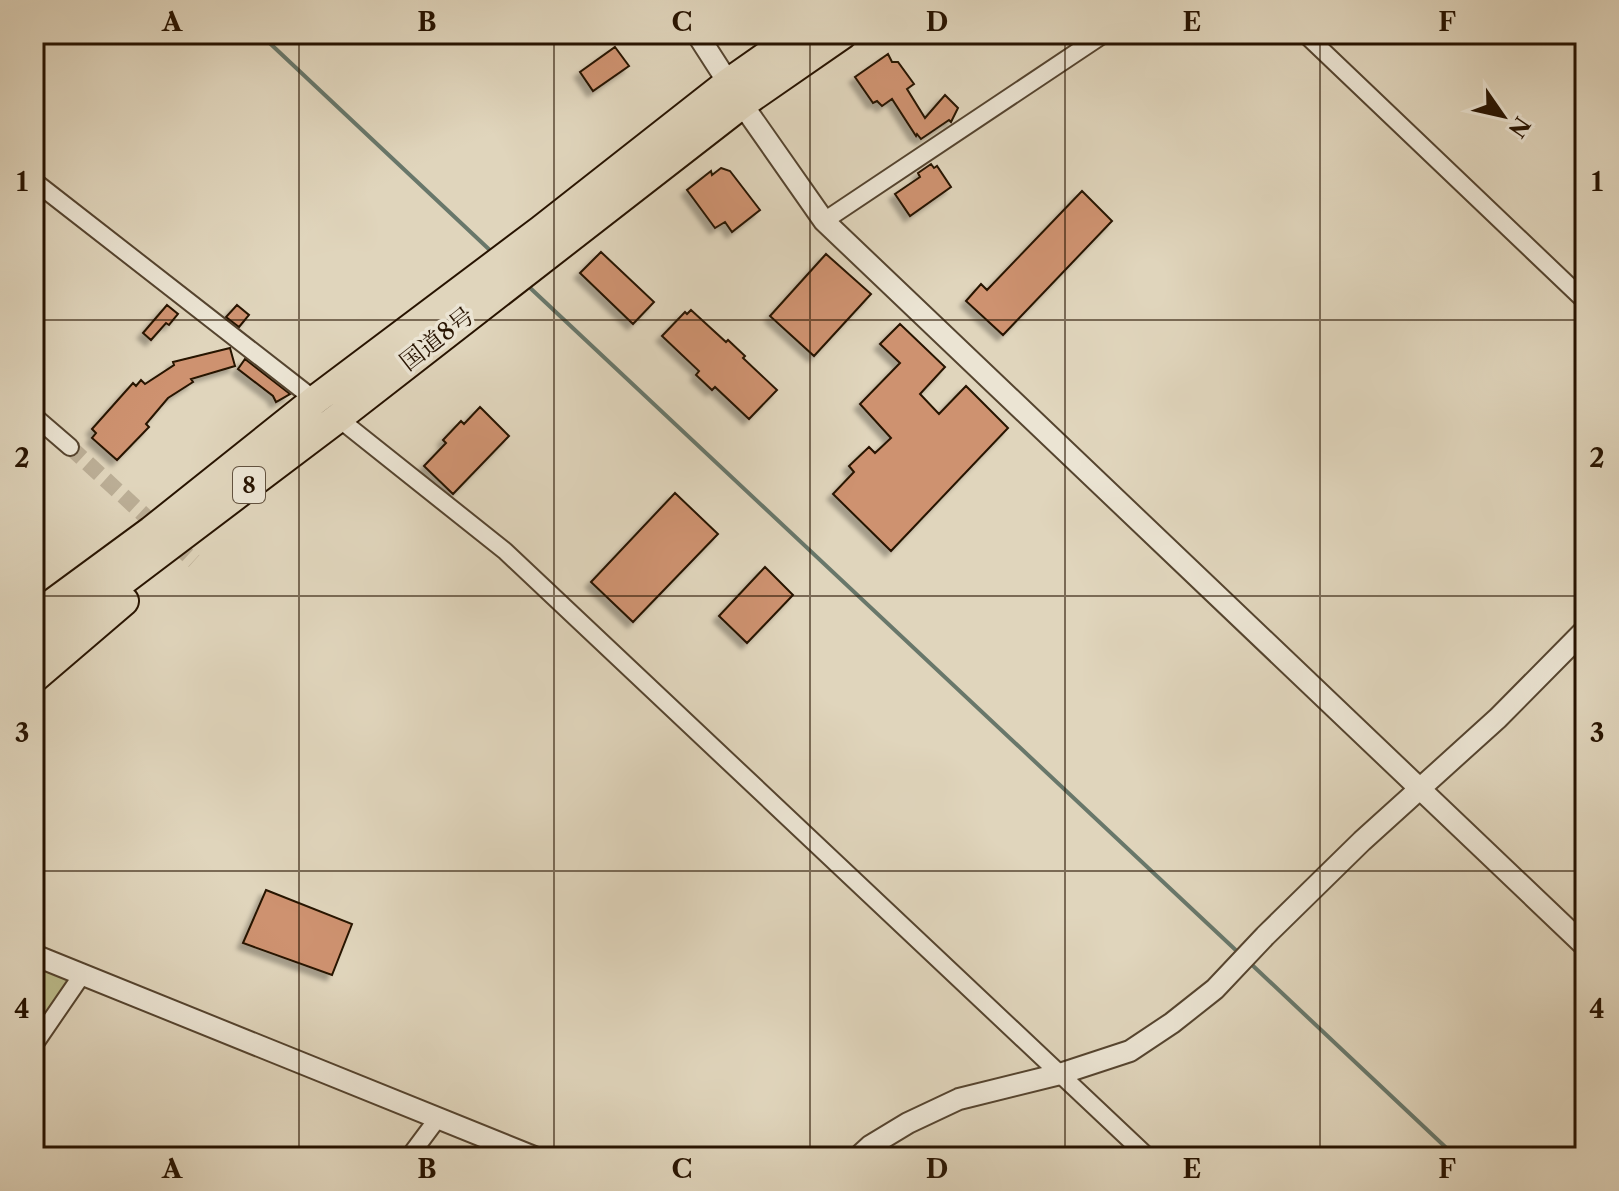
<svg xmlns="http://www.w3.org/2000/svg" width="1619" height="1191" font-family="'Libre Caslon Text','Noto Serif JP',serif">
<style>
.green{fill:#bbbb8b;stroke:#716746;stroke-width:2}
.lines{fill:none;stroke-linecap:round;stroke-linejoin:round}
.stream{stroke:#68776a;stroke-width:4}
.building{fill:#ce926f;stroke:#271300;stroke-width:2;filter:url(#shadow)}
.minor-tunnel{stroke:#bbae96;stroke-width:16;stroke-dasharray:16 8;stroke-linecap:butt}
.minor-casing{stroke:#55442f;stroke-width:20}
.tertiary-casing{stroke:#55442f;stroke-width:24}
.trunk-casing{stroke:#271300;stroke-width:32}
.minor{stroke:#ebe4d3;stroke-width:16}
.tertiary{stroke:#ebe4d3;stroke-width:20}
.trunk{stroke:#e0d5bc;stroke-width:28}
.grid{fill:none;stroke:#271300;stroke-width:2;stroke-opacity:0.55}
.labels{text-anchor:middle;stroke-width:7;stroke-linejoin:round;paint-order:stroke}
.shield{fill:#ebe4d3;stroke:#62523f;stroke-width:2}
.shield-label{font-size:22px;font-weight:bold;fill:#271300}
.street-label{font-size:24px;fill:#271300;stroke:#ebe4d3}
.neatline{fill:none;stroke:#271300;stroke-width:3}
.grid-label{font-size:26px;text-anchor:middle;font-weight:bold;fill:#271300}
</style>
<defs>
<filter id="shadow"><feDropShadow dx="-5.5" dy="5.5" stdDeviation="2" flood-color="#0004"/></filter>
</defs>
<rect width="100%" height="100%" fill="#e0d5bc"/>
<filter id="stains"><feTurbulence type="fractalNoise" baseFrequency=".0025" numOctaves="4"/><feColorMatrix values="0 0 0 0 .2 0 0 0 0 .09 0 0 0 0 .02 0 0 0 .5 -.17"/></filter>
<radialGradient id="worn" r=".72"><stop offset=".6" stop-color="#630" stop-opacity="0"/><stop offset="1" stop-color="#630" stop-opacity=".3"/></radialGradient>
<!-- green -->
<path class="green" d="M34 960 75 977 34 1036Z"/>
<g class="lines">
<!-- stream -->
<path class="stream" d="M260 34 494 254
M527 285 1241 955
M1250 963 1456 1157"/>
</g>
<!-- building -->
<path class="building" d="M615 47 629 66 593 91 580 72Z
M888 54 892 62H898L914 84 907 89 925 118 945 95 958 108 951 122 949 120 921 139 917 134 916 136 892 99 882 106 877 101 873 103 855 77Z
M931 164 934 168 937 166 951 187 910 216 895 194 920 177 918 173Z
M721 168 730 171 760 210 732 232 725 222 715 228 687 190 711 171 712 175Z
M1082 191 1112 221 1003 335 966 301 981 284 987 290Z
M601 252 654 302 633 324 580 273Z
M826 254 871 294 814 356 770 316Z
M167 305 178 314 169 325 166 323 151 340 143 333Z
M237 305 249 315 239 327 226 317Z
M691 310 726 342 728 340 745 356 743 358 777 390 749 419 715 387 712 390 696 375 699 371 662 336 685 312 687 314Z
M900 324 945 367 920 394 939 414 966 386 1008 428 891 551 833 494 854 472 849 466 869 447 875 453 891 438 860 404 900 363 880 344Z
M230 348 235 366 191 379 193 382 168 398 146 424 149 427 117 460 92 438 96 433 92 429 133 383 136 386 141 380 145 384 174 365 173 362Z
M245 359 290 394 276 402 273 396 238 369Z
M480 407 509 436 453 494 424 466 446 443 443 440 461 421 464 424Z
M675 493 718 534 633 622 591 582Z
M765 567 793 595 747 643 719 616Z
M266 890 352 924 332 975 243 943Z"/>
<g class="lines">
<!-- minor-tunnel -->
<path class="minor-tunnel" d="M70 447 194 561"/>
<!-- minor casing -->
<g class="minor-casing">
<path id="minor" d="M1305 34 1585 301
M34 181 315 400
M824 221 1104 34
M34 416 70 447
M338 418 505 551 1148 1157
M34 1045 82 975
M409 1157 438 1118"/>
</g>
<!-- tertiary casing -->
<g class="tertiary-casing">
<path id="tertiary" d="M697 34 742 104 824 221 1585 946
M34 955 534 1157
M858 1157 870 1146 908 1123 959 1099 1060 1074 1130 1051 1172 1023 1215 989 1265 936 1362 841 1498 718 1585 630"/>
</g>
<!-- trunk casing -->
<g class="trunk-casing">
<path id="trunk" d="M34 617 151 531 315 400 541 230 728 83 798 34
M34 648 338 418 742 104 843 34
M34 678 124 601"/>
</g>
<!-- minor -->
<use href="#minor" class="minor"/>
<!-- tertiary -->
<use href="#tertiary" class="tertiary"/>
<!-- trunk -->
<use href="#trunk" class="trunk"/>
</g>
<!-- grid -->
<path class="grid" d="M299 34V1157M554 34V1157M810 34V1157M1065 34V1157M1320 34V1157M34 320H1585M34 596H1585M34 871H1585"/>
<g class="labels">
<!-- shield labels -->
<rect class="shield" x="233" y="467" width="32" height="36" rx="6"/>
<g class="shield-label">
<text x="249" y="493">8</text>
</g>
<!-- street labels -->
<g class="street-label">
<text transform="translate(437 339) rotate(-38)" y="8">国道8号</text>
</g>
</g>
<!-- margin -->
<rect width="1619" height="1191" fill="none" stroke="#e0d5bc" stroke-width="88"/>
<!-- north arrow -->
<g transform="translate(1503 116) rotate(124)" stroke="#ebe4d3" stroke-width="6" paint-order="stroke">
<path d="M0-6L14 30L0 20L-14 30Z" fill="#271300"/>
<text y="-12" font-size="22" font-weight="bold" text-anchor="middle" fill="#271300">N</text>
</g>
<rect x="44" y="44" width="1531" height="1103" class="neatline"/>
<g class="grid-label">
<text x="172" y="31">A</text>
<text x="427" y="31">B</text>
<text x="682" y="31">C</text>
<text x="937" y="31">D</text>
<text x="1192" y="31">E</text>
<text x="1447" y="31">F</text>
<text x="22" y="191">1</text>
<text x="1597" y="191">1</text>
<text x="22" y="467">2</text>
<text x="1597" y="467">2</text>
<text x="22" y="742">3</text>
<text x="1597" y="742">3</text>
<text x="22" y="1018">4</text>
<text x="1597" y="1018">4</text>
<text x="172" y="1178">A</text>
<text x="427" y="1178">B</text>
<text x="682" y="1178">C</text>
<text x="937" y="1178">D</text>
<text x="1192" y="1178">E</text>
<text x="1447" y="1178">F</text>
</g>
<rect width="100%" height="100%" filter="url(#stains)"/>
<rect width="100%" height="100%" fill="url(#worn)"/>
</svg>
